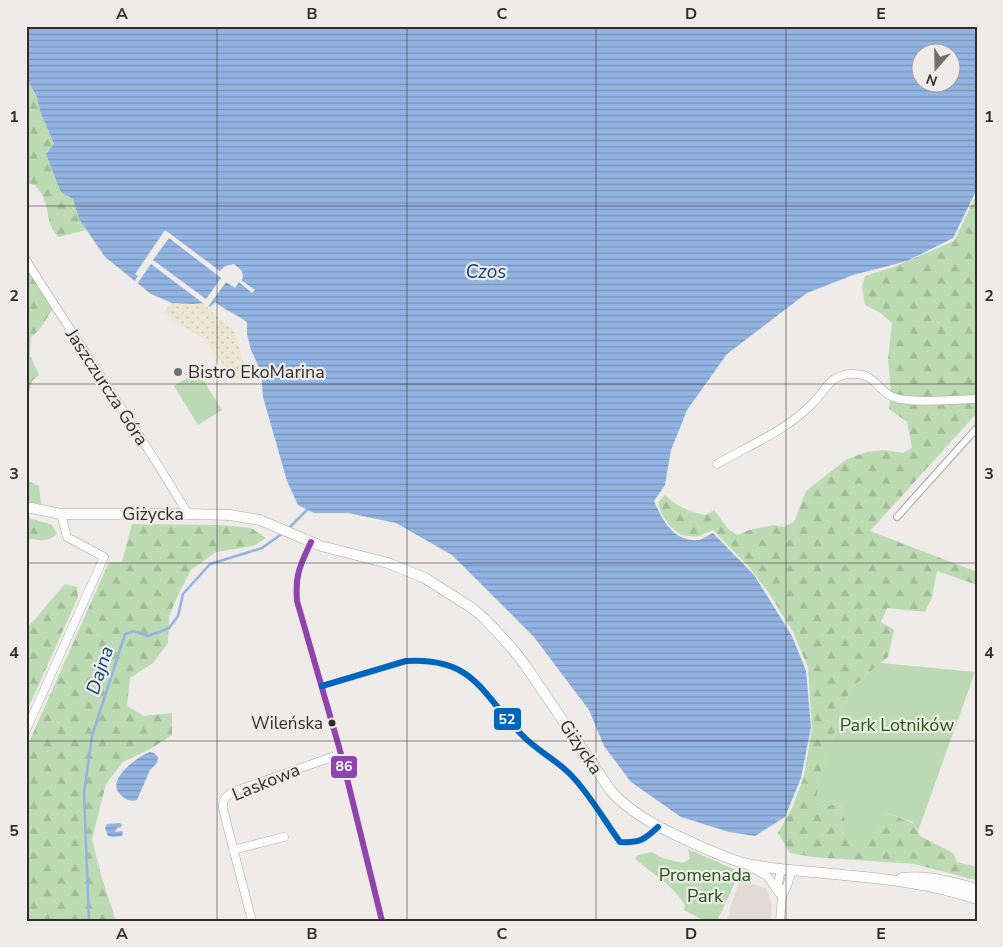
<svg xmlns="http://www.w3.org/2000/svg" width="1003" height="947" font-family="'Nunito Sans',sans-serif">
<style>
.built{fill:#e2dbd5}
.forest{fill:url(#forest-firs)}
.sand{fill:url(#sand-dots)}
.green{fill:#bbd9b2}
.water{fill:url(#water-rules);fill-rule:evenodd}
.pier{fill:#eeebe9;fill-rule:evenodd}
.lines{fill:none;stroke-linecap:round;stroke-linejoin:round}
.stream{stroke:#92b4e3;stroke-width:2.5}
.pedestrian-casing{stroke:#a8a6a4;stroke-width:8}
.minor-casing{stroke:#a8a6a4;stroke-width:9}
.tertiary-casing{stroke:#a8a6a4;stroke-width:11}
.pedestrian{stroke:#fcfcfc;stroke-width:6}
.minor{stroke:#fcfcfc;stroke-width:8}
.tertiary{stroke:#fcfcfc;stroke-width:10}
.bus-1-casing{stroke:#efebe8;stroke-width:10}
.bus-2-casing{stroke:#efebe8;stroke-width:10}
.bus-1{stroke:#8e44ad;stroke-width:6}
.bus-2{stroke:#0065bd;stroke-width:6}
.grid{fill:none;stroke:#302e2d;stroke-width:1;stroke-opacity:0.55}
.poi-dot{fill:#72706f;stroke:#efebe8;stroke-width:2}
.bus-dot{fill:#302e2d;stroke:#efebe8;stroke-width:2}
.labels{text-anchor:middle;stroke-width:4.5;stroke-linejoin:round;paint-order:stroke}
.bus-label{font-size:17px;fill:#302e2d;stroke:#efebe8;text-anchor:end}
.poi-label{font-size:18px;fill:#302e2d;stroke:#efebe8;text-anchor:start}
.street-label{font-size:18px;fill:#302e2d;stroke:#efebe8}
.park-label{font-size:18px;fill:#205812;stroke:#efebe8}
.water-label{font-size:19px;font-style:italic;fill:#0f417e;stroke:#efebe8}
.line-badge{stroke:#efebe8;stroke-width:2}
.badge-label{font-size:14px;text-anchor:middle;font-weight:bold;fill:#fff}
.neatline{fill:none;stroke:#302e2d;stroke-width:2}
.grid-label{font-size:16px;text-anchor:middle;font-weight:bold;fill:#302e2d}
</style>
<defs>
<pattern id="forest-firs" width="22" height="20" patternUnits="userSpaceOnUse" patternTransform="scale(1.25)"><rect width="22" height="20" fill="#bcdbb3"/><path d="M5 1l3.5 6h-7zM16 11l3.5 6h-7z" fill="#a2bc9a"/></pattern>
<pattern id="sand-dots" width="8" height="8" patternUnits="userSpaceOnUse" patternTransform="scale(1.25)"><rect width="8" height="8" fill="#ede7d1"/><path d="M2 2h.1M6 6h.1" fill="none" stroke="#ccc6b4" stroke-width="1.8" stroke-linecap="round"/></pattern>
<pattern id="water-rules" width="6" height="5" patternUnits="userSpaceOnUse" patternTransform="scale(1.25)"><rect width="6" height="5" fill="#92b4e3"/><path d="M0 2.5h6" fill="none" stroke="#7893b8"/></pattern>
</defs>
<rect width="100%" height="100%" fill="#eeebe9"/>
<!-- built -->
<path class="built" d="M740 879 767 889 772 905 770 921H726Z"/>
<!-- forest -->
<path class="forest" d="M26 77 37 97 40 111 54 144 61 191 73 199 79 219 86 230 59 237C46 227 50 208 42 195 40 191 37 188 35 185L26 183Z
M977 194V413L870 531 977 572V585L937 571 932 597 925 612 887 608 881 622 894 630 888 657 851 688 833 738 815 804 826 806 842 803 845 819 842 836 885 812 913 823 920 836 953 853 957 862 977 867 976 880 914 864 812 857 790 853 778 833 792 808 804 776 812 728 808 668 793 632 769 593 750 568 713 530 697 537 681 535 671 527 662 515 658 502 665 495C677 507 690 512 706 515L714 510 728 529 737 535 749 530 774 525 783 527 794 522 806 491 847 459 867 452 884 450 903 453 912 448 907 422 889 409 891 392 888 359 892 323 879 312 865 305 862 287 865 276 894 267 954 241Z
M26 267 53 309 38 331 31 337 30 355 39 375 32 381 26 405Z
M26 480 39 486 41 504 26 501Z
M26 517 52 525 57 534C47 543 38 540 26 538Z
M132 524 217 525 251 528 266 538 253 546 216 552 191 570 180 591 169 616 168 643 153 663 130 678 127 706 144 716 172 713V735L152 748 123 762 106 784 92 839 101 875 116 921H26V749L109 562H122Z
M65 584 77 587 78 597 26 713V628L29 626Z"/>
<!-- sand -->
<path class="sand" d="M172 303 193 304 203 303 219 319 234 330 248 378 233 377 203 338 177 323 164 312Z"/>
<!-- green -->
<path class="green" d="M198 372 222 410 198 425 174 386Z
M881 663 975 672 918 831 913 822 885 812 867 839 854 841 842 837 845 819 842 803 826 806 814 804 833 738 851 688Z
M688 849 740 872 718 919H701L684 910 685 905C674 886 652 873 635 859L638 855 652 852 662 858 682 863 690 859Z"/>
<!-- water -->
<path class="water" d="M26 26H977V189L953 238 907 261 853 275 807 293 727 354 687 410 671 450 665 485 654 501C663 521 673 542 699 540 703 539 709 535 713 533L754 575 792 636 806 671 811 727 801 778 785 817 755 836 729 832 681 817 631 782 604 746 589 710 534 637 452 555 396 523 348 513H314L298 505 287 481 263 397 261 372 251 350 247 334V322C236 314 225 310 215 302L210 307 203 303 193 304 172 303 151 294 105 257 79 219 73 199 61 192 46 154 54 144 40 111 37 97 26 77ZM920 52H950V82H920Z
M150 752 154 753 158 757 157 763 150 770 137 800C131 802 127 800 122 796 103 782 136 757 150 752Z
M120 823 122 825 121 827 117 828 115 832 121 831 123 832 122 836 113 837 108 836 105 828 107 824Z"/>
<!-- pier -->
<path class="pier" d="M165 230 220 271 225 266 234 264 242 271 243 278 241 280 255 290 252 293 239 282 235 288 226 282 208 307 151 264 137 284 134 282 138 276 135 274ZM169 238 221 278 206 299 153 260Z"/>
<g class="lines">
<!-- stream -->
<path class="stream" d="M289 528 307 510
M89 921 84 793 92 736 125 634 134 631 148 636 169 628 178 616 183 594 210 564 262 548 283 533"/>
<!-- pedestrian casing -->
<g class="pedestrian-casing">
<path id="pedestrian" d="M897 517 977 428"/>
</g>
<!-- minor casing -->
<g class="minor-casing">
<path id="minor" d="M26 260C79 345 137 428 188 514
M717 464C748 446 785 431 811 405 827 390 829 373 855 374 875 374 878 391 893 397 910 404 957 399 977 399
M311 542C300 566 295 574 297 601L341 754 382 921
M322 686 406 661C475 657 481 694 522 735 536 750 555 759 570 774 589 793 604 820 620 842 640 843 644 840 658 827
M26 730 104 557 67 537 61 514
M233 850 284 837
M751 867 767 876 779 893
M782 896 787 886 792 870
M252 921 223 809C222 800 226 795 235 791L341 754
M780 921 782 896 778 884 781 869"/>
</g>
<!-- tertiary casing -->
<g class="tertiary-casing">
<path id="tertiary" d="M26 507 61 514H188L230 515 260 520 321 546 388 563 425 578 472 608 485 619 511 647 525 665 611 791C630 812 654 825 680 837 702 847 724 858 747 864 772 869 798 871 823 873 875 878 927 882 977 899
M902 878C928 875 952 882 977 889"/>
</g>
<!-- pedestrian -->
<use href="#pedestrian" class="pedestrian"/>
<!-- minor -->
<use href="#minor" class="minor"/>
<!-- tertiary -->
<use href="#tertiary" class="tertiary"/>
<!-- bus-1 casing -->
<g class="bus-1-casing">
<path id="bus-1" d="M311 542C300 566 295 574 297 601L341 754 382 921"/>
</g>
<!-- bus-2 casing -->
<g class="bus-2-casing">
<path id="bus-2" d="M322 686 406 661C475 657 481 694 522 735 536 750 555 759 570 774 589 793 604 820 620 842 640 843 644 840 658 827"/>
</g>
<!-- bus-1 -->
<use href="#bus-1" class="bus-1"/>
<!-- bus-2 -->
<use href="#bus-2" class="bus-2"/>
</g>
<!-- grid -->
<path class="grid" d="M217 26V921M407 26V921M596 26V921M786 26V921M26 206H977M26 384H977M26 563H977M26 741H977"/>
<!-- markers -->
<circle class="poi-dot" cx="178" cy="372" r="5"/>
<circle class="bus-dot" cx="332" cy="723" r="4.5"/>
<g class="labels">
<!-- bus labels -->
<g class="bus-label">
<text x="323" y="729">Wileńska</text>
</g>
<!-- poi labels -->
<g class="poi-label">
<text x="188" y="378">Bistro EkoMarina</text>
</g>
<!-- street labels -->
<g class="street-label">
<text transform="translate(107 387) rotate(57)" y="6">Jaszczurcza Góra</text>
<text x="153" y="520">Giżycka</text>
<text transform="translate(581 747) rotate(56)" y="6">Giżycka</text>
<text transform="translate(266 782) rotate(-22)" y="6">Laskowa</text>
</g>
<!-- park labels -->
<g class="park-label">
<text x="897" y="731">Park Lotników</text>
<text x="705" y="881">Promenada<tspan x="705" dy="21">Park</tspan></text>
</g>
<!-- water labels -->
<g class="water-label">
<text x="486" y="278">Czos</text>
<text transform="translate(99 670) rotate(-72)" y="7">Dajna</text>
</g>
</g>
<g class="line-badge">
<rect x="493" y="707" width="29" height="24" rx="5" fill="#0065bd"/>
<rect x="330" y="755" width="28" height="24" rx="5" fill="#8e44ad"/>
</g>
<g class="badge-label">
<text x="507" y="724">52</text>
<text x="344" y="771">86</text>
</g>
<!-- border -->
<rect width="1003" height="947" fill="none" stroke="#efebe8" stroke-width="55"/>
<!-- north arrow -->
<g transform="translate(936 68) rotate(200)"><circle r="24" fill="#efebe8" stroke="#a39f9d"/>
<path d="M0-4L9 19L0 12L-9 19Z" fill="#72706f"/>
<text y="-8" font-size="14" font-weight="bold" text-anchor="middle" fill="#302e2d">N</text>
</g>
<rect x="28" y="28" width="948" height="892" class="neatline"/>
<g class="grid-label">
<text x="122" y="19">A</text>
<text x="312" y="19">B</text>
<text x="502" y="19">C</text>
<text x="691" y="19">D</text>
<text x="881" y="19">E</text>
<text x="14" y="122">1</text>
<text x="989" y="122">1</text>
<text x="14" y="301">2</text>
<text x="989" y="301">2</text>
<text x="14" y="479">3</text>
<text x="989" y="479">3</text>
<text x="14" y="658">4</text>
<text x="989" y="658">4</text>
<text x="14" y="836">5</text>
<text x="989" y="836">5</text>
<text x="122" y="939">A</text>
<text x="312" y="939">B</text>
<text x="502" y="939">C</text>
<text x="691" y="939">D</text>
<text x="881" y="939">E</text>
</g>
</svg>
